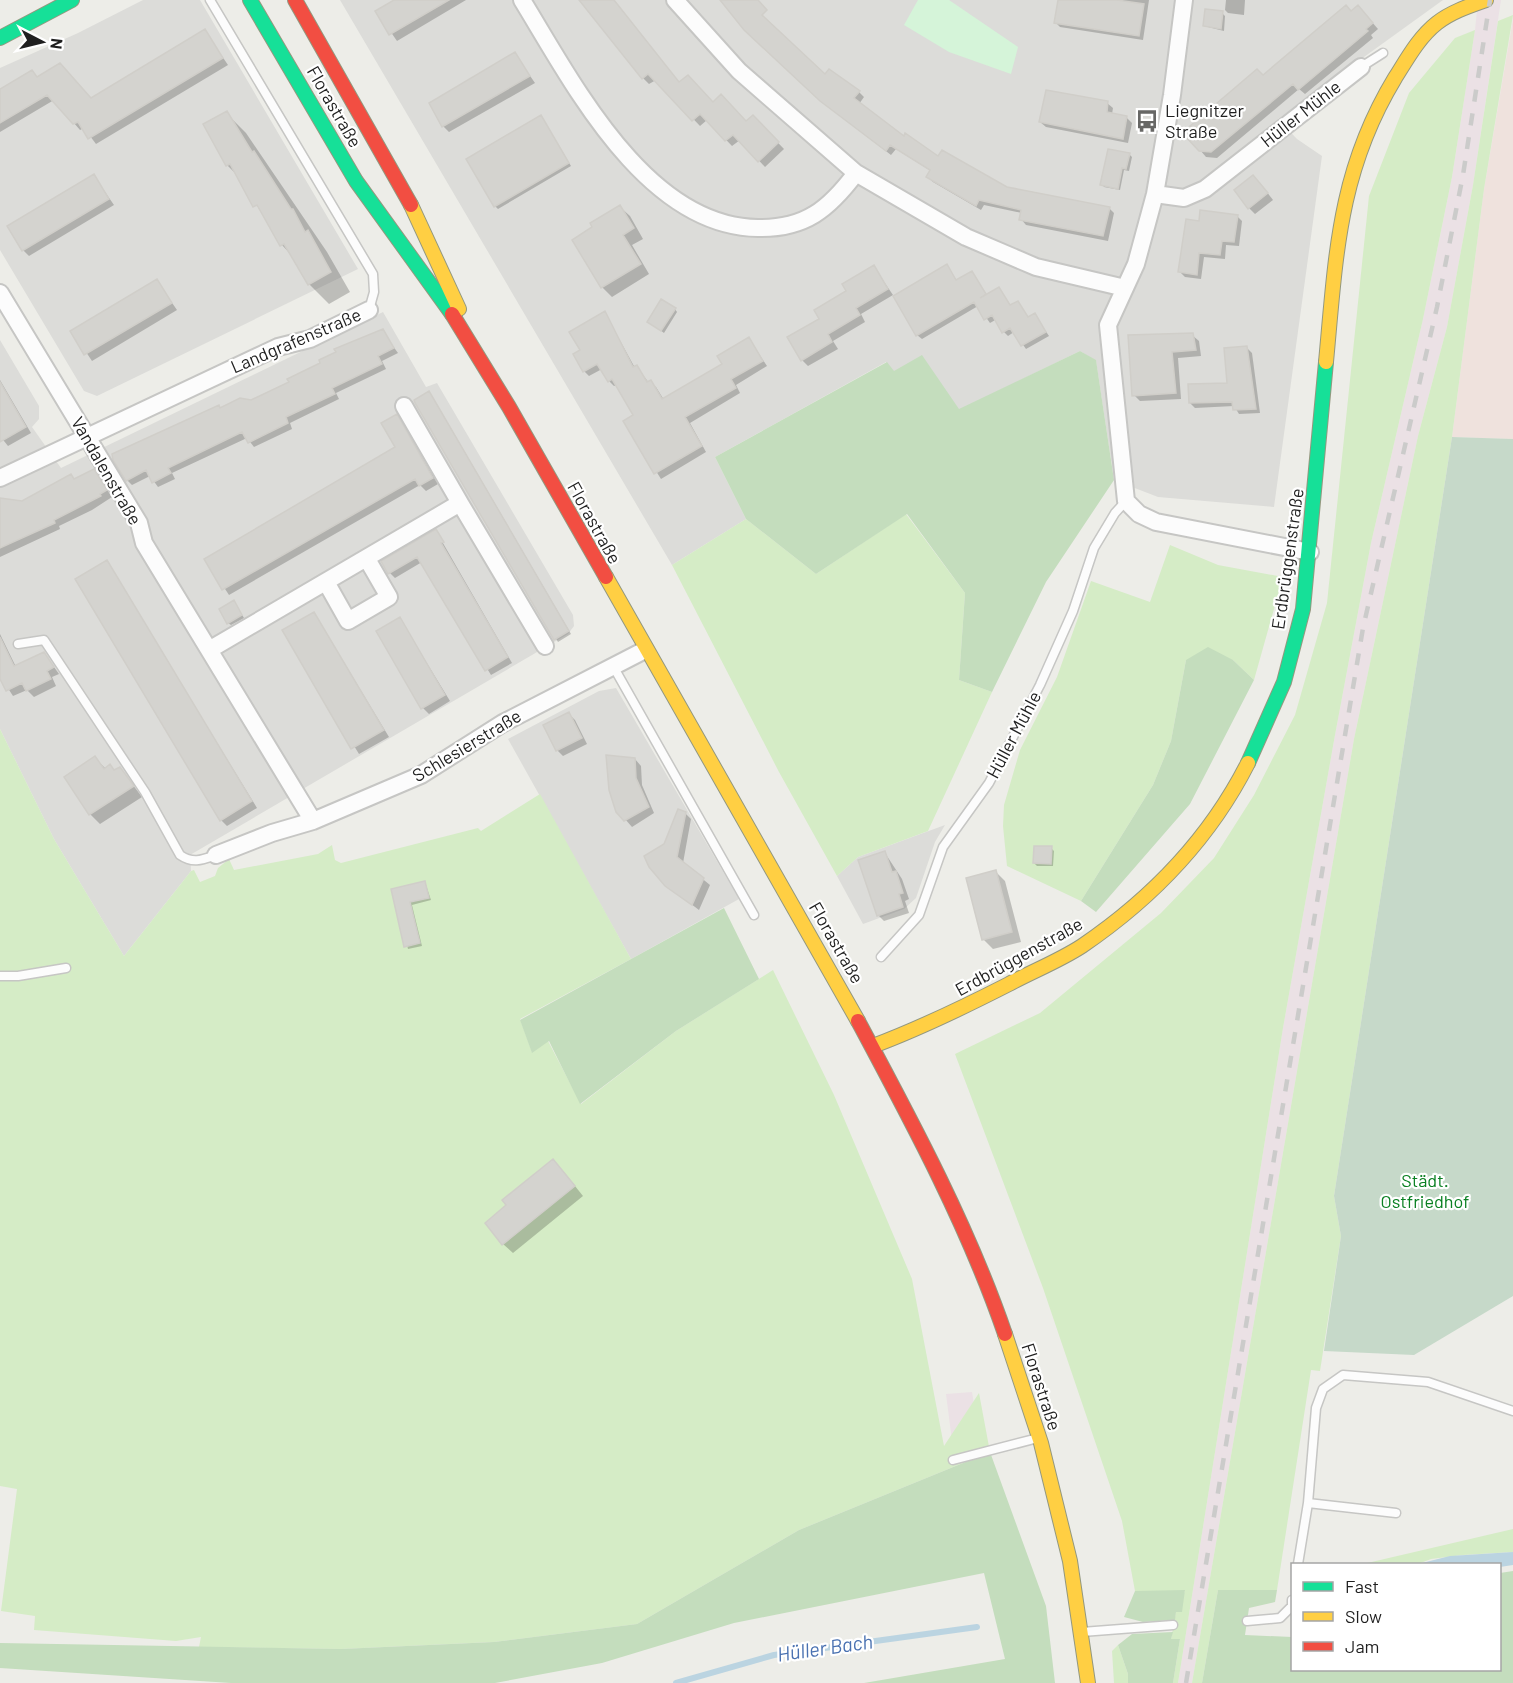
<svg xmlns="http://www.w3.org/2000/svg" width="1513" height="1683" font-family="Barlow,sans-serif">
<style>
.residential{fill:#dcdcd9}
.commercial{fill:#efe2dd}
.industrial{fill:#ebe1e5}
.grass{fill:#d5ecc6}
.forest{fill:#c4ddbd}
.cemetery{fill:#c6d9c9}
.park{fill:#d5f4d9}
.water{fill:#bbd4e1}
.shadow{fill:#0003}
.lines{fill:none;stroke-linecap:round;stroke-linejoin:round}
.stream{stroke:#bbd4e1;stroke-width:6}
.building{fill:#d4d3cf;stroke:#d0cec9;stroke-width:1.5}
.lane-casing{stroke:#c6c6c4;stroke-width:11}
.street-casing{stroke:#c6c6c4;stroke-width:20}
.fast-casing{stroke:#93987f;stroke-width:16}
.slow-casing{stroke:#93987f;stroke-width:16}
.jam-casing{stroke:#93987f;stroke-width:16}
.lane{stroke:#fcfcfc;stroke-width:8}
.street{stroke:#fcfcfc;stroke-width:16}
.fast{stroke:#16e098;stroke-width:14}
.slow{stroke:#ffcf43;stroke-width:14}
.jam{stroke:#f24e42;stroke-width:14}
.rail{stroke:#cbcbca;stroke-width:4.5;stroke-dasharray:12 12;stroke-linecap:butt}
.labels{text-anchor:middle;stroke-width:4.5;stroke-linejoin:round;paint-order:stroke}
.street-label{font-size:18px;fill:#1f1f1f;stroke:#fff}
.poi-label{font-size:18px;fill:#1f1f1f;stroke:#fff;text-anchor:start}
.park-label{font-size:18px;fill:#0a8022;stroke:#fff}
.water-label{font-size:20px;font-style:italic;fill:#4971b1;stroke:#fff}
</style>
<rect width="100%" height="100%" fill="#edede8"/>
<!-- residential -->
<path class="residential" d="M143 0H200L358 269 97 396 84 391 0 250V68L78 33Z
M340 0H1443L1278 119 1297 139 1322 156 1274 507 1158 497 1114 480 1096 361 1080 351 959 410 922 356 894 372 886 362 715 457 746 519 672 565Z
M383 312 426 387 437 383 573 615 574 626 568 634 190 855 191 871 124 956 54 839 0 729V340L39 406V419L32 427 61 468Z
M616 688 739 899 631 959 508 739 599 691Z
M945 825 935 842 916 898 904 909 863 924 837 876 858 857Z"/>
<!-- commercial -->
<path class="commercial" d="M1513 19V439L1452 437 1484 189Z"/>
<!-- industrial -->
<path class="industrial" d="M1478 0H1501L1473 185 1447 327 1418 436 1354 739 1192 1683H1178L1283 1028 1335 735 1371 543 1423 319 1452 177 1475 30Z
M972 1392 979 1436 952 1441 946 1394Z"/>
<!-- grass -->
<path class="grass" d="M1513 15 1484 189 1452 437 1334 1196 1341 1236 1320 1371 1311 1370 1277 1590H1218L1202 1683H1192L1354 739 1418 436 1447 327 1473 185 1498 21Z
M1475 30 1452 177 1423 319 1371 543 1335 735 1283 1028 1178 1683H1173L1180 1639H1171L1176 1612 1185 1591H1135L1122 1521 1043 1288 955 1054 1040 1013 1161 913 1214 858 1254 795 1295 715 1327 603 1369 196 1409 93 1455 38Z
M906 514 965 593 959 680 992 692 928 831 858 857 837 876 779 772 672 565 746 519 816 574Z
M1170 545 1218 565 1283 577 1254 680 1233 660H1186L1171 741 1153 785 1081 901 1007 866 1003 826 1004 805 1020 750 1057 677 1091 581 1150 602Z
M0 729 54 839 124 956 191 871 194 870 200 882 215 876 218 868 229 859 234 870 318 854 332 845 335 860 341 863 478 828 481 831 540 794 631 959 520 1019 532 1052 548 1041 581 1104 676 1031 773 970 834 1095 912 1279 944 1446 979 1393 990 1452 799 1530 637 1624 494 1642 341 1649 199 1647 201 1637 176 1641 34 1630 35 1616 1 1611 17 1489 0 1486Z
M1513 1529V1552L1463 1555 1431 1559 1418 1564H1363Z
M1118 1645 1128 1674V1683H1114L1112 1651Z"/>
<!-- forest -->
<path class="forest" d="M1080 351 1096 360 1114 480 1046 582 992 692 959 680 965 593 907 514 816 574 746 519 715 457 887 362 894 371 922 355 959 409Z
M1208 647 1233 660 1254 680 1190 804 1096 912 1081 901 1153 785 1171 741 1186 660Z
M724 908 759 979 676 1031 580 1104 549 1041 532 1053 520 1020Z
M990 1452 1046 1606 1055 1683H864L1005 1659 984 1573 734 1623 602 1663 495 1683H231L0 1668V1643L341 1649 494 1642 637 1624 799 1530Z
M1513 1571V1683H1202L1218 1590H1277L1275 1602 1249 1608 1245 1635 1292 1637V1670H1500V1573Z
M1185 1590 1182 1612H1176L1175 1620 1143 1622 1124 1617 1135 1591Z
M1173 1632 1171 1639H1180L1173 1683H1128V1674L1118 1645 1132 1634Z"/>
<!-- cemetery -->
<path class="cemetery" d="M1452 437 1513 439V1296L1414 1355 1324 1351 1341 1236 1334 1196Z"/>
<!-- park -->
<path class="park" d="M918 0H949L1018 47 1011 74 949 52 904 25Z"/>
<!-- water -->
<path class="water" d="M1513 1552V1565L1500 1567V1564H1418L1450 1556Z"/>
<!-- shadow -->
<path class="shadow" d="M397 0H466L397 41 377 12Z
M581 0H614L680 84 746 123 753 117 784 149 765 167 740 140 732 146 707 120 700 126 656 80 649 84 643 78Z
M721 0H748L765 20 825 76 829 71 859 92 864 97 859 104 904 138 939 158 1006 189 1109 208 1114 213 1108 241 1026 225 1021 219 1022 213 984 205 981 210 933 182 928 177 931 171 896 149 891 155 827 106Z
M1059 0H1149L1143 40 1060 27 1056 23Z
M1226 0H1245L1244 15 1228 13 1225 10Z
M1222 13 1225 16 1224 31 1204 26Z
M1352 13H1364L1378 29 1371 35 1373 38 1305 94 1299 89 1217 158 1206 157 1200 150 1195 130Z
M205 31 228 65 96 144 84 128 80 130 54 100 0 132V91L32 72 38 78 92 99Z
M515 54 535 83 449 132 443 126Z
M1107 103 1113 108 1112 114 1126 117 1132 123 1128 143 1046 127 1040 122Z
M226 113 246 133 327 252 350 292 329 304 309 284 294 258 282 245 239 177 227 165Z
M541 116 571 166 498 209 495 206Z
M1129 154 1132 157 1129 171 1124 170 1120 190 1104 187 1102 184Z
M94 176 114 205 29 256 23 250Z
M1260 183 1273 200 1255 214 1249 208Z
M620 207 630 216 643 239 632 245 649 274 612 297 602 287 574 240Z
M1237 216 1242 221 1239 246 1226 245 1225 259 1204 257 1201 279 1185 277 1180 272 1200 223Z
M947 266 957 281 972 273 987 295 999 288 1011 306 1018 303 1029 319 1035 315 1049 336 1026 349 1014 332 1008 336 1004 332 997 319 990 323 978 306 922 339 917 335Z
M874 267 893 295 861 314 865 322 833 341 838 349 808 366 802 360 821 319Z
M157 281 177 310 92 361 72 331Z
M675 309 677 312 664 333 652 324Z
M605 313 635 368 637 367 649 383 656 387 664 400 724 364 749 339 767 366 736 385 740 393 690 423 706 452 661 479 625 422 635 416 617 385 614 386 609 381 602 369 589 376 584 371 582 350Z
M382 331 398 353 382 361 386 369 336 393 339 399 290 423 292 429 254 447 247 438 172 473 175 479 158 487 150 476 132 485 127 480 221 409 251 401 291 382 338 353 336 350Z
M1192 335 1199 341 1201 356 1178 358 1181 399 1140 401 1134 395 1129 337Z
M1247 348 1252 353 1260 413 1239 414 1234 406 1195 408 1190 403 1229 384Z
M0 380 31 433 8 446 0 436Z
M432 396 571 634 558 642 416 401Z
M396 416 438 484 426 491 420 485 229 595 206 560 397 447Z
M94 471 112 497 92 510 59 526 60 529 0 557V513L71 475 75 480Z
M436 531 512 663 491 675 422 562 395 578 390 573Z
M106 562 257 808 227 826 221 820Z
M236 605 244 618 231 625 228 623Z
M314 613 389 737 359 754 284 631Z
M400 619 450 701 429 714 423 708Z
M0 634 16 667 44 653 59 674 52 677 56 686 34 697 27 690 13 696 0 676Z
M569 714 575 720 587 744 563 756 557 750Z
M95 758 106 769 110 766 115 771 120 768 142 797 100 824 90 814 66 777Z
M635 759 641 766 642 785 654 813 632 827 618 811Z
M685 813 691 819 683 863 710 885 699 910 666 885 665 846Z
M1051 848 1054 851 1053 866H1037L1034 863Z
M885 853 902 879 909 899 905 901 909 913 884 921 878 915Z
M995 871 1005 881 1021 942 993 949 983 939Z
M425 882 431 900 412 905 422 946 408 949 393 890Z
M563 1171 583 1196 513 1253 503 1244Z"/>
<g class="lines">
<!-- stream -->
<path class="stream" d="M676 1683 774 1655 977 1627"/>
</g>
<!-- building -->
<path class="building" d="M394 0H449L389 35 375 11Z
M579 0H614L679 82 688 75 713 102 721 94 746 121 753 115 779 142 758 162 733 135 725 141 700 114 692 121 648 74 642 79Z
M720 0H758L767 10 762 15 825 74 829 69 860 91 854 98 904 136 905 133 938 156 942 150 1007 187 1110 207 1103 236 1019 220 1021 210 979 200 976 206 926 177 930 170 890 145 886 151 820 101 744 30Z
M1058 0H1117L1144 4 1139 36 1054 23Z
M1346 5 1351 11 1358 5 1373 23 1366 29 1368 31 1298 90 1293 84 1211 152 1199 151 1185 136 1193 130 1190 126 1257 69 1263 75Z
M1205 9 1223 11 1221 29 1203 26Z
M205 29 223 58 88 139 78 122 73 124 47 95 0 123V89L32 70 37 77 60 63 91 98Z
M515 52 530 76 442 127 429 103Z
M1046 90 1108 101 1107 112 1127 116 1123 139 1039 122Z
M227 111 252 152 254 151 291 209H293L305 232 308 230 331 272 308 285 284 244 280 246 257 205 253 207 230 164 226 166 203 124Z
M541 115 569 163 494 207 466 159Z
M1108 149 1130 153 1126 169 1122 168 1118 189 1100 185Z
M94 174 109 199 22 251 7 226Z
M1253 175 1268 193 1248 209 1234 190Z
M620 205 634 228 623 235 641 264 601 288 572 240 592 227 590 223Z
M1200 210 1238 215 1234 242 1222 241 1220 255 1199 253 1197 275 1178 272 1186 219 1199 221Z
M947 264 956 280 972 271 986 294 980 298 999 287 1010 305 1018 301 1028 317 1035 313 1046 332 1021 346 1010 328 1002 333 992 315 984 320 974 302 916 336 893 296Z
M874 265 888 289 856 308 860 315 828 334 832 342 801 361 787 337 819 319 814 310 846 291 842 284Z
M157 279 172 303 84 355 70 331Z
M661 299 676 308 661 331 647 322Z
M605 311 633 367 637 365 647 382 651 380 662 399 722 364 717 356 749 337 763 361 731 379 736 388 685 417 702 446 654 474 623 421 633 415 612 379 608 382 597 364 583 372 573 354 580 350 569 332Z
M383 329 394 348 378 356 382 364 332 388 335 394 286 417 288 423 248 443 242 432 168 468 171 473 152 483 146 470 126 481 113 460 112 454 219 405 220 408 240 398 251 400 289 382 287 379 320 363 319 360 336 352 334 349Z
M1193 333 1196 350 1172 352 1176 393 1132 396 1128 335Z
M1247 346 1256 409 1233 410 1232 402 1189 403 1188 384 1227 383 1224 348Z
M0 382 26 427 0 442Z
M429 391 569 631 554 640 415 403 414 400Z
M397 414 433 478 419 486 415 479 222 590 204 559 395 447 381 423Z
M94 469 107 490 100 494 101 496 54 520 55 523 0 548V498L22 501 71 474 74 479Z
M436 529 444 542 441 543 508 657 485 671 417 557 388 574 381 561Z
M107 560 252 801 220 821 75 579Z
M234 600 242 615 227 624 219 609Z
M314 612 384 730 351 749 282 630Z
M400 617 445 695 421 709 376 631Z
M0 637 14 666 44 652 54 667 47 671 51 679 26 691 22 683 6 691 0 679Z
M569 712 582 738 556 751 543 725Z
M606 755 635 758 636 778 649 807 624 821 616 812 609 790Z
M95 756 104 769 110 764 114 770 120 767 134 786 89 815 64 777Z
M678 809 686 812 677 857 704 878 692 905 665 886 649 867 644 856 664 844Z
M1034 846H1052L1051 864 1033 863Z
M885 851 892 872 896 871 903 893 899 894 903 907 877 916 858 860Z
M996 870 1012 932 982 940 966 878Z
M425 881 429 898 410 902 420 943 404 947 391 889Z
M553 1159 575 1186 502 1245 485 1223 506 1205 502 1200Z"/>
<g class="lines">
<!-- lane casing -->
<g class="lane-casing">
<path id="lane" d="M210 0 373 274 374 292 369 310
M1361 67 1383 53
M18 644 44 640 145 792 180 855C193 864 202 860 216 855
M613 666 754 915
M881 957 919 915 943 847 989 783 1040 685 1073 611 1094 548 1115 513 1126 501
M0 976H18L66 968
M953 1460 1038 1438
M1308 1503 1396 1513
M1298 1564 1308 1503 1316 1408 1323 1389 1343 1375 1428 1382 1513 1411
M1247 1621 1280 1618 1292 1606V1600
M1082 1632 1173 1625"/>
</g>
<!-- street casing -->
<g class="street-casing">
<path id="street" d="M522 0C573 83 646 227 758 228 805 229 829 209 856 173
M675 0 739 71 856 173 966 237 1036 267 1125 288
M1184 0 1172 95 1155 194 1136 264 1108 325 1126 501 1139 514 1156 522 1310 552
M1155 194 1184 198 1205 189 1361 67
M0 293 139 523 144 543 313 821
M404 406 460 503
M0 478 278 347 310 339 369 310
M326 582 348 621 389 597 367 559
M209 650 460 503 545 646
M216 855 272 833 313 821 421 775 503 723 645 650"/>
</g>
<!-- fast casing -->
<g class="fast-casing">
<path id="fast" d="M250 0 356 181 452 314
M0 38 72 0
M1248 763 1284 682 1303 609 1326 362"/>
</g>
<!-- slow casing -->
<g class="slow-casing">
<path id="slow" d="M411 205 459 309
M1326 362C1336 256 1338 172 1395 78 1407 59 1419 37 1437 23 1451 12 1469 6 1486 0
M606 577 858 1021
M873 1046C921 1028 964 1007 1009 984 1033 971 1059 961 1082 946 1151 899 1210 838 1248 763
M1005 1334 1041 1443 1070 1561 1088 1683"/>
</g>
<!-- jam casing -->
<g class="jam-casing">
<path id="jam" d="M295 0 411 205
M452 314 509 407 606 577
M858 1021C912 1122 968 1226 1005 1334"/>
</g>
<!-- lane -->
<use href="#lane" class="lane"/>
<!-- street -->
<use href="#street" class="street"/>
<!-- fast -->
<use href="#fast" class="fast"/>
<!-- slow -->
<use href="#slow" class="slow"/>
<!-- jam -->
<use href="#jam" class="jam"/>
<!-- rail -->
<path class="rail" d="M1186 1683 1363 628 1437 307 1463 175 1490 0"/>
</g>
<!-- icons -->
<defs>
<g id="bus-bare" transform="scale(1.8)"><path d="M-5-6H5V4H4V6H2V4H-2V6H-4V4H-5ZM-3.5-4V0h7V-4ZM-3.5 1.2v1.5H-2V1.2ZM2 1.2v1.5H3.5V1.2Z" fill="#676765" stroke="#fff" stroke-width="2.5" paint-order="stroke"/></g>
</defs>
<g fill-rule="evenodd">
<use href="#bus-bare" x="1147" y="121"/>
</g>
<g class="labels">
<!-- street labels -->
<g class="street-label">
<text transform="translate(334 107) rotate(60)" y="6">Florastraße</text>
<text transform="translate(1301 114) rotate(-38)" y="6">Hüller Mühle</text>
<text transform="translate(296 341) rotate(-23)" y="6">Landgrafenstraße</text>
<text transform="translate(106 471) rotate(60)" y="6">Vandalenstraße</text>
<text transform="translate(594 523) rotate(61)" y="6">Florastraße</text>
<text transform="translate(1288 559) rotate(-82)" y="6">Erdbrüggenstraße</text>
<text transform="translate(1014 735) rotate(-62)" y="6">Hüller Mühle</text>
<text transform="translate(467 746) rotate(-31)" y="6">Schlesierstraße</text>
<text transform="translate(836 943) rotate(60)" y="6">Florastraße</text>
<text transform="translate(1019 957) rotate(-29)" y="6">Erdbrüggenstraße</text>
<text transform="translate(1041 1387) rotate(72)" y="6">Florastraße</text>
</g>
<!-- poi labels -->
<g class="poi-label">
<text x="1165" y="117">Liegnitzer<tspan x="1165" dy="21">Straße</tspan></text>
</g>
<!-- park labels -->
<g class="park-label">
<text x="1425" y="1187">Städt.<tspan x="1425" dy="21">Ostfriedhof</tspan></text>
</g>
<!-- water labels -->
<g class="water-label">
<text transform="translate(825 1648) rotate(-8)" y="7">Hüller Bach</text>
</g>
</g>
<!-- legend -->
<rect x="1291" y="1563" width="210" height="108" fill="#ffffff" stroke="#a5a5a5" stroke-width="1.5"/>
<rect x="1303" y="1582" width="30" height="9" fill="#16e098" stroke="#a5a5a5" stroke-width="1.5"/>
<text x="1345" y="1593" font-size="18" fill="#1f1f1f">Fast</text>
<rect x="1303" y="1612" width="30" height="9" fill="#ffcf43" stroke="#a5a5a5" stroke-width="1.5"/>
<text x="1345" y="1623" font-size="18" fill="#1f1f1f">Slow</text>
<rect x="1303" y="1642" width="30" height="9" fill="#f24e42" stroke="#a5a5a5" stroke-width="1.5"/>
<text x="1345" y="1653" font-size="18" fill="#1f1f1f">Jam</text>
<!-- north arrow -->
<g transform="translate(42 42) rotate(97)" stroke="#ffffff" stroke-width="4.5" paint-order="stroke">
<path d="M0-4.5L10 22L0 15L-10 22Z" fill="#1f1f1f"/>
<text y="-9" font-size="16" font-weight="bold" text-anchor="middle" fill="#1f1f1f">N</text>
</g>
</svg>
